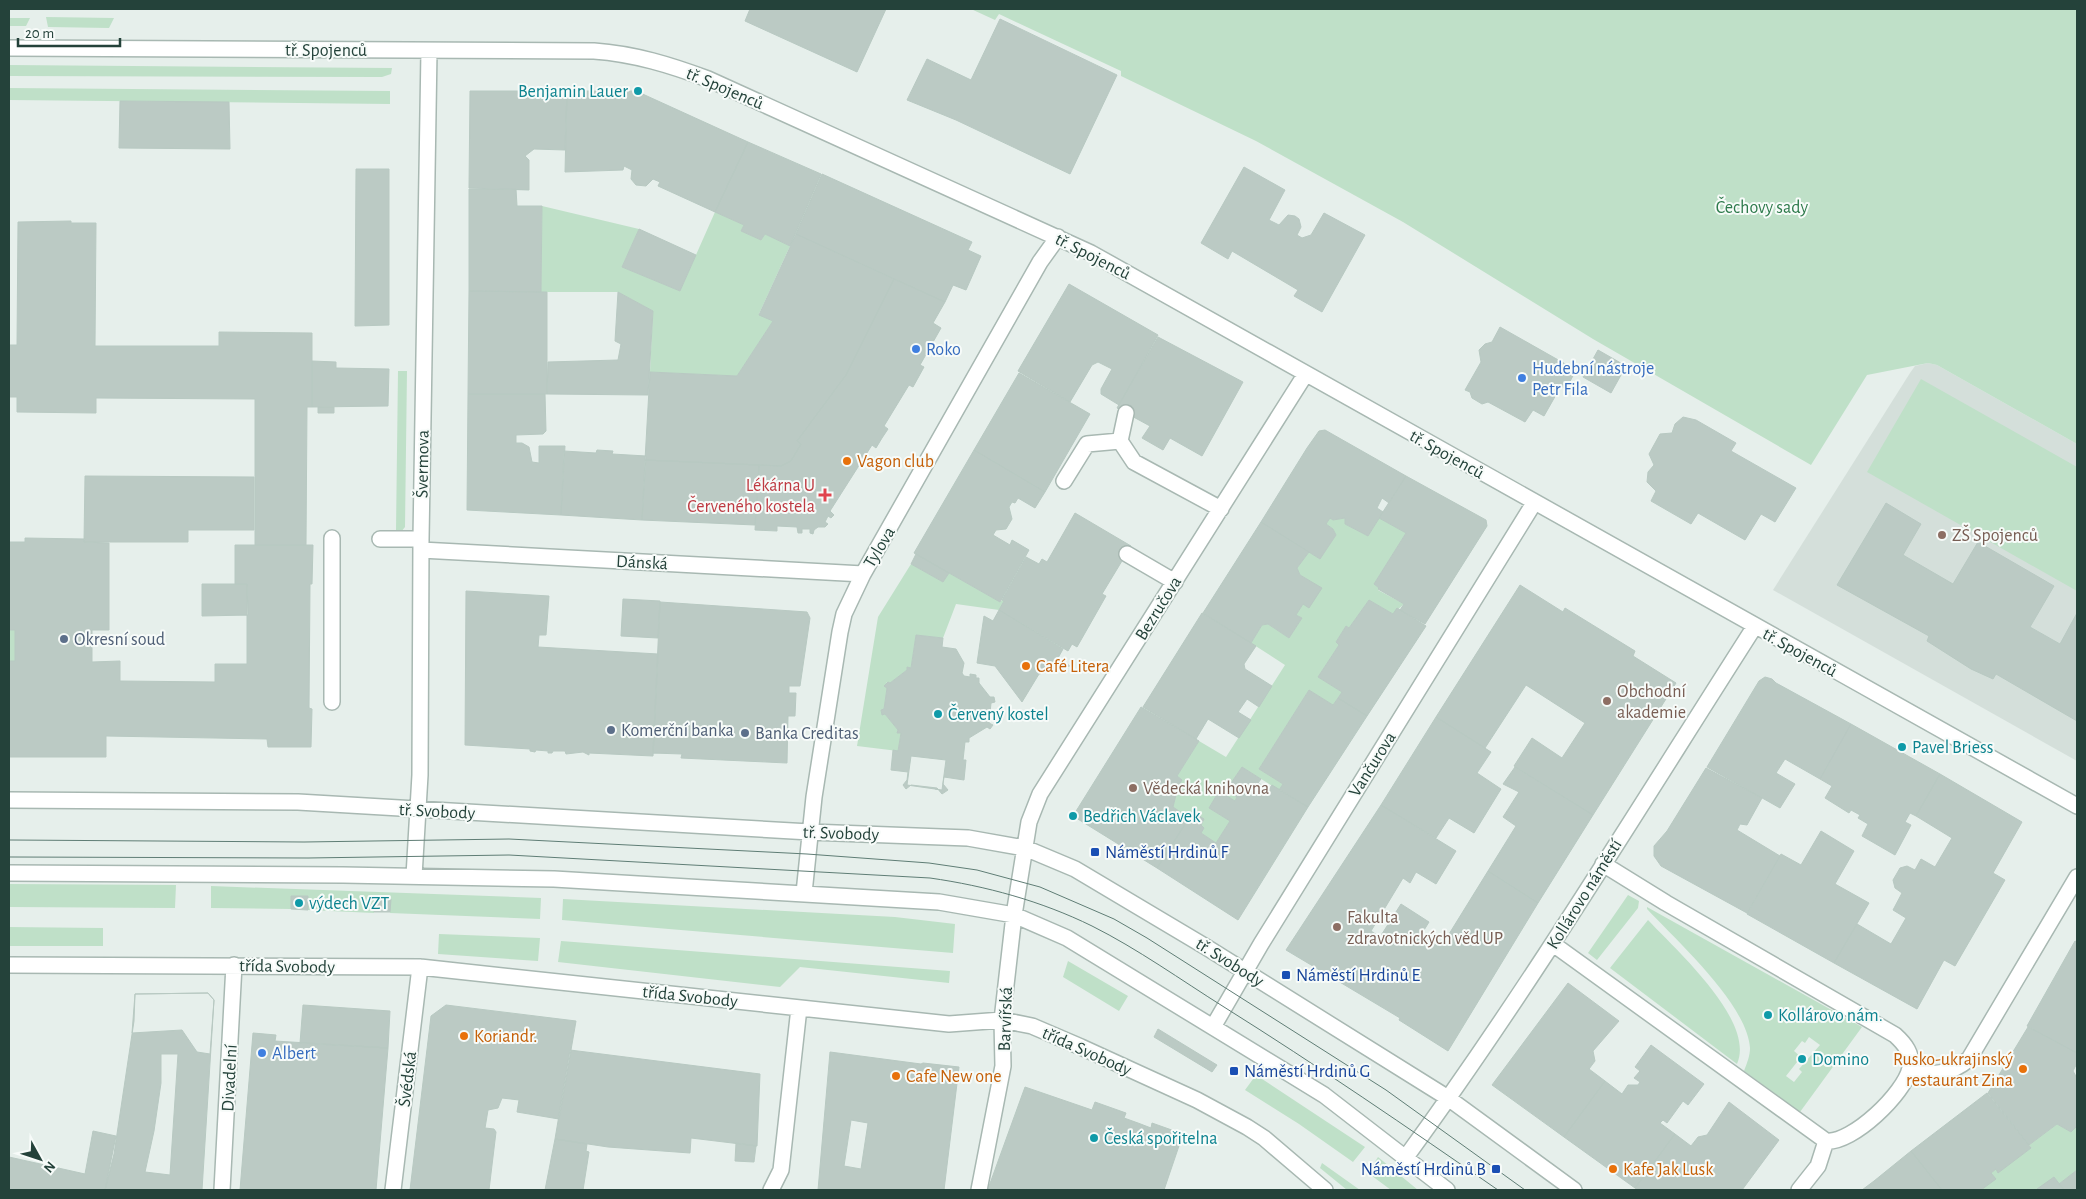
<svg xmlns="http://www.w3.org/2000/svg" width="2086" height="1199" font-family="'Alegreya Sans',sans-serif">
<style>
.built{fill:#d4dfda}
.green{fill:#bfe0c8;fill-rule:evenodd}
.building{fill:#bbcac4;stroke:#b8c9c2;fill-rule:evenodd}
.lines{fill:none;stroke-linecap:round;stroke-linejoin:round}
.minor-casing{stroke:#a8b8b2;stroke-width:18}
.minor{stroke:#fff;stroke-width:15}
.tram{stroke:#5f7d75;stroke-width:1}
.culture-dot{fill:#0f9aa8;stroke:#f7fbf9;stroke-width:2}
.shop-dot{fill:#3f7fe0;stroke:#f7fbf9;stroke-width:2}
.food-dot{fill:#e8710a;stroke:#f7fbf9;stroke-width:2}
.health-dot{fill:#e0444e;stroke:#f7fbf9;stroke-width:2}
.education-dot{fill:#8d6e63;stroke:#f7fbf9;stroke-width:2}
.service-dot{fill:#5c6f8a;stroke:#f7fbf9;stroke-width:2}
.transit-dot{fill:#1a4fb4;stroke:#f7fbf9;stroke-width:2}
.labels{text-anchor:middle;stroke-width:4;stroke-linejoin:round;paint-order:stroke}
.street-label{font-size:18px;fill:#24423a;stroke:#f7fbf9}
.culture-label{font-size:18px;fill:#0d838f;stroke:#f7fbf9;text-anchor:start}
.park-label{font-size:18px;fill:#2d7a4b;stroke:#f7fbf9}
.shop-label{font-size:18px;fill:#366cbe;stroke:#f7fbf9;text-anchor:start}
.food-label{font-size:18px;fill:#c56008;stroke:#f7fbf9;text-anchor:start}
.health-label{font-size:18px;fill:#be3a42;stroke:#f7fbf9;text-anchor:end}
.education-label{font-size:18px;fill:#785e54;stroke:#f7fbf9;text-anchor:start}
.service-label{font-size:18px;fill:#4e5e75;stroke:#f7fbf9;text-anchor:start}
.transit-label{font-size:18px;fill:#164399;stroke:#f7fbf9;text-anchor:start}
</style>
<rect width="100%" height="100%" fill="#e6efeb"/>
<!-- built -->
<path class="built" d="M1928 363 1937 365 2077 444V761L1773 590 1910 373 1915 366Z"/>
<!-- green -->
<path class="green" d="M971 9H2077V444L1937 365 1928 363 1867 375 1811 465 1593 339 1403 222 1256 141 1121 76V71L999 14 995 20Z
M46 17 114 18 109 28 48 27Z
M9 18H30L26 26H9Z
M9 65 392 68 391 74 382 77 9 76Z
M9 88 390 91V104L9 100Z
M542 206 639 229 622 267 680 291 715 212 744 225 741 231 761 240 765 234 790 246 759 314 773 321 737 376 650 372 653 311 618 292H541Z
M398 371H407L405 527 401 532 396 531Z
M1921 379 2077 467V591L1867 472Z
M1330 518 1333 520 1345 518V524L1368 536 1379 518 1406 533 1374 584 1379 588 1378 590 1404 604 1393 614 1369 600 1349 628 1346 626 1336 642 1339 645 1318 677 1342 692 1333 705 1309 690 1259 769 1283 784 1279 790 1242 767 1229 786 1233 788 1230 792 1237 797 1235 801 1219 791 1209 808 1230 821 1216 843 1201 833 1204 828 1201 825 1204 819 1193 812 1189 818 1173 807 1176 795 1175 786H1178L1182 780 1177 776 1199 741 1226 757 1285 665 1251 643 1262 625 1268 624 1289 638 1302 618 1296 615 1303 604 1321 588 1300 575 1297 568 1309 552 1320 559 1336 535 1333 529 1326 524Z
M911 564 943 582 949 573 1000 602 1002 600 1004 601 999 610 956 604 943 638 916 635 911 668 907 667V670L890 683 887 682 885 686 887 688 884 709 881 710 882 715 885 714 898 730 897 733H901L898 751 857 746 878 617Z
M9 630H15V661H9Z
M9 884 176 885 175 908 9 907Z
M211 886 541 898 540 919 390 913V899L375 898 374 913 308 910V896H291V909L211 908Z
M1628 895 1639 901 1638 908 1597 960 1588 953Z
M563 899 895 917 955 924 953 953 562 920Z
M1647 907 1862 1027 1800 1112 1744 1071C1747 1063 1750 1056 1750 1048 1747 1004 1677 941 1647 909ZM1809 1037 1820 1045 1799 1069 1802 1072 1794 1082 1786 1076 1801 1057 1794 1051 1802 1041 1805 1043Z
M1648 920C1676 950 1756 1021 1737 1064L1610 968Z
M9 927 103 928V946H9Z
M439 934 540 938 538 961 438 954Z
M561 941 950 971 949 983 800 967 780 987 558 962Z
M1068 961 1128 996 1119 1011 1063 977Z
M1256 1075 1365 1147 1353 1162 1299 1124 1245 1090Z
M2057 1124 2071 1132 2077 1126V1170L2059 1184 2054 1177 2038 1190H1981L1995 1179 1991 1173 1996 1169 1998 1172 2031 1148 2029 1145Z
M1378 1157 1418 1190H1391L1368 1173Z
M1322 1163 1360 1190H1347L1320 1168Z"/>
<!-- building -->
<path class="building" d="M750 9H886L857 72 745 21Z
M1000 19 1117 75 1070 174 956 120 907 100 927 59 971 80Z
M470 91H567L565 150 534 149 525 156 529 160V190L469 188Z
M567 91H636L748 142 715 212 658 186 660 182 653 179 646 186 636 185 631 179 632 170 624 166 623 170 565 172Z
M120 101 229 102 230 149 119 148Z
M748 142 821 174 790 246 765 234 761 240 741 231 744 225 715 212Z
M1244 167 1285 190 1269 220 1279 225 1288 215 1295 216 1299 219 1301 227 1297 235 1302 238 1311 235 1324 213 1365 235 1322 312 1294 296 1298 290 1232 251 1228 259 1201 243Z
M356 169H389V325L355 326Z
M822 174 972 242 968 250 981 256 966 290 953 285 945 302 796 234Z
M469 189H516L517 206H542L541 292 469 291Z
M71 221V223H96L95 346H219V332L312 333V407H307L306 545H255V399L96 398V413L17 412V397H9V345H17L18 222Z
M639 229 696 255 680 291 622 267Z
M796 234 894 279 846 375 797 441 801 444 791 461 781 466 645 460 650 372 737 376 773 321 759 315Z
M894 279 945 302 933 323 941 328 920 365 924 367 913 387 909 385 884 426 888 429 882 438 876 448 872 445 830 511 834 515 831 518 828 516 825 522 828 524 825 527H818L814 530 813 534 810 533V529H802V533H798L797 527 777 526V531L755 530 759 465 781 466 791 461 801 444 797 441 846 375Z
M1069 284 1158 335 1119 405 1101 394V389L1112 369 1098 362 1092 365 1070 402 1018 371Z
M469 291 547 292V394H468Z
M618 292 653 311 648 395 547 394 548 362 618 360 621 344 615 341Z
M1500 327 1576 370 1566 389 1561 386 1544 416 1533 410 1525 422 1488 402 1482 404 1472 398 1470 392 1465 390 1481 362 1479 350 1485 344 1492 342Z
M1158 337 1243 382 1202 456 1170 438 1163 450 1142 438 1150 426 1117 408Z
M1598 350 1626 366 1611 393 1583 377Z
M312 361 336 362V368L389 369 388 406 312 407Z
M1019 373 1090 414 1045 492 974 450Z
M468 394H545L546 431 543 434 516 435V443H522L529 447 532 462 539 463V446H565L561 515 467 510Z
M318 407H334V413H318Z
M1683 417 1696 420 1736 443 1731 451 1796 488 1775 522 1761 514 1745 540 1698 513 1691 524 1651 501 1656 491 1647 482 1648 472 1654 465 1649 454 1660 434 1672 433 1675 424Z
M1325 430 1406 476 1389 503 1382 498 1377 508 1383 512 1368 536 1345 524V518L1333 520 1330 518 1326 524 1333 529 1336 535 1320 559 1261 522 1307 448 1319 431Z
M597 450 613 451 612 454 646 456 642 520 561 515 564 451 596 453Z
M974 450 1045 492 1035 508 1018 498 1015 503 1012 502 1009 507 1012 519 1006 529 996 530 993 535 1010 545 1012 540 1029 550 1000 602 914 553Z
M645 460 759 465 755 525 642 520Z
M85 476 254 477V530H188V542H84Z
M1406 476 1486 520 1487 526 1425 624 1400 610 1404 604 1378 589 1379 588 1374 584 1406 533 1379 518Z
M1886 503 1921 524 1903 555 1953 584 1978 542 2054 586 2030 627 2060 644 2077 613V721L1996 674 1993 679 1971 669 1927 641 1929 636 1837 585Z
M1075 513 1131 546 1102 594 1106 596 1077 647 1072 644 1068 651 999 610 1004 601 1002 600 1026 557 1039 564 1042 559 1047 562Z
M1261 522 1309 552 1297 568 1300 575 1322 588 1309 608 1303 604 1296 615 1302 618 1289 638 1268 624 1262 625 1251 643 1203 613Z
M25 538 85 539 84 542 109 543V630H92V662L120 661V681L215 682V664H247V584H235V545H313L312 584H310L309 708 312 709 311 747H268L267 739 106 736V757H9V661H15V630H9V542H25Z
M916 554 949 573 943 582 911 564Z
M202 584H247L248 615 202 616Z
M1520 585 1563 612 1565 608 1635 651 1633 656 1676 683 1593 815 1514 766 1532 738 1562 758 1585 723 1526 685 1485 748 1436 717Z
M466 591 549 596 546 635H539L538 647 658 654 653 756 589 753V755L583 752 566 754 565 751H553L552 753H548V751L536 750 535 752 530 751V749L465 745Z
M623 599 660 601 658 638 621 636Z
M1369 600 1393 614 1397 608 1426 626 1367 716 1338 698 1342 692 1318 677 1339 645 1336 642 1346 626 1349 628Z
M660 602 807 612 810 618 800 686H789V693H796L795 716H788L787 763 681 758 682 754 653 753Z
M999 610 1063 649 1058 658 1070 666 1039 674 1022 702 995 666 977 663 984 616 993 621Z
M1202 613 1256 646 1244 664 1245 669 1272 686 1259 707 1247 699 1238 712 1251 720 1239 738 1208 719 1196 739 1143 707Z
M916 635 943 638 942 647 956 649 964 663 962 673 964 676 970 677V674L976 675V678H979V683L990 697H994L995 702 991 703 989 723 993 725 990 729 987 727 969 738V742H965L963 760H966L964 780 944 777 943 784 948 790 942 794 937 788 911 785 906 789 903 785 907 780 908 772 891 770 893 750 898 751 901 733H897L898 730 885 714 882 715 881 710 884 709 887 688 884 686 888 682 890 683 907 670V667L911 668Z
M1765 677 1772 679 1776 683 1851 724 1820 779 1785 759 1776 773 1795 784 1780 808 1707 767 1759 681Z
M1309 690 1333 705 1338 698 1367 716 1308 807 1279 790 1283 784 1259 769Z
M1141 707 1199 741 1177 776 1182 780 1178 786H1175L1176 795 1173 807 1189 818 1157 868 1073 816Z
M1436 717 1491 752 1477 773 1501 789 1474 833 1449 818 1436 838 1381 805Z
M1851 724 1940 774 1916 816 1910 813 1905 822 1911 825 1895 855 1862 836 1868 824 1858 818 1860 815 1851 810 1849 813 1825 798 1832 786 1820 779Z
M911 756 946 760 942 790 907 785Z
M1242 767 1261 779 1258 783 1269 789 1272 785 1308 807 1238 920 1157 868 1193 812 1204 819 1201 825 1204 828 1201 833 1216 843 1230 821 1209 808 1219 791 1235 801 1237 797 1230 792 1233 788 1229 786Z
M1515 767 1593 815 1538 903 1488 871 1516 826 1503 817 1519 792 1503 784Z
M1706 768 1762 798 1747 825 1740 824 1737 830 1780 856 1747 913 1661 866 1654 856V846L1667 831Z
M1940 774 2022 822 1993 873 2005 880 1955 966 1944 960 1917 1009 1834 963 1857 924 1891 944 1906 918 1893 910 1902 893 1895 888 1893 880 1900 868 1907 866 1915 870 1921 859 1935 867 1952 838 1916 816Z
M1381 805 1456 851 1436 884 1416 872 1410 883 1403 878 1371 931 1380 937 1401 904 1429 922 1421 935 1441 947 1488 871 1538 903 1448 1051 1399 1020 1400 1018 1286 950Z
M1821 831 1854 851 1835 884 1869 903 1834 963 1747 914 1781 854 1801 865Z
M291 896H308V910L291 909Z
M374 898 391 899 390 912H374Z
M2075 941 2077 942V1053L2027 1026Z
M1568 983 1619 1021 1593 1051 1595 1061 1589 1069 1605 1081 1564 1137 1492 1085Z
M208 993 214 1000 202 1190H105L114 1154 134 1021 135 994ZM161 1054H178L170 1175 145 1172 154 1131 161 1083Z
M208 993 214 1000 210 1054 197 1052 182 1030 132 1033 135 994Z
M303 1005 390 1011 388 1048 300 1043Z
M446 1005 576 1021 559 1119 517 1112 519 1100 502 1098 498 1108 488 1110 485 1128 494 1129 496 1132 489 1190H410L431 1016Z
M2028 1027 2077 1053V1063L2073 1071 2077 1078V1126L2071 1132 2057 1124 2029 1145 1988 1093Z
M1158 1029 1217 1065 1212 1072 1154 1037Z
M253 1033 276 1035 275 1041 388 1048 376 1190H240Z
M1651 1045 1704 1084 1688 1105 1683 1101 1667 1123 1663 1120 1660 1123 1675 1134 1635 1188 1564 1137 1605 1081 1622 1094 1628 1085H1638L1640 1082 1634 1078 1640 1071 1635 1067Z
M570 1050 760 1074 757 1146 691 1138 690 1153 608 1147 555 1139Z
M830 1052 921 1064 923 1063 959 1067 944 1190H818ZM851 1120 868 1123 861 1169 844 1166Z
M1025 1087 1092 1110 1095 1102 1126 1113 1124 1118 1138 1123 1151 1128 1152 1123 1183 1134 1164 1190 988 1189Z
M1987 1093 2031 1148 1998 1173 1996 1169 1991 1173 1996 1179 1981 1190H1942L1911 1151Z
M1729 1102 1779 1140 1742 1190H1638L1635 1188 1675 1134 1691 1146 1698 1137 1707 1135Z
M93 1131 116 1136 105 1190H9V1157L85 1174Z
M555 1139 587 1144 586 1151 589 1152 583 1190H545Z
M736 1143 756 1146 754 1162 735 1161Z
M1911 1151 1942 1190H1862L1874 1181Z
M2077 1170V1190H2064L2059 1184Z
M2054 1177 2064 1190H2038L2037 1189Z"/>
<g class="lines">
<!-- minor casing -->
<g class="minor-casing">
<path id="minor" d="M9 48 594 51C635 54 670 65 708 79L1091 253 2077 806
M1126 413 1120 441 1134 462 1221 509
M1064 481 1087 444 1120 441
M332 538V702
M380 539H421
M421 550 863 574
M1127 554 1175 582
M9 800 298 802 810 832 968 838 1025 848 1075 869 1206 947 1448 1098 1574 1190
M9 873 343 875 554 879 939 902 1014 915 1067 938 1324 1095 1447 1190
M414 876 420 775 421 539 429 51
M804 893 814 797 840 632 844 614 863 574 1040 262 1058 237
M1553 944 1826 1141C1852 1144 1905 1093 1910 1068 1913 1054 1905 1044 1895 1035L1666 903 1603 864
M9 965 420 967 949 1024 1002 1020 1032 1026 1081 1047 1197 1100 1247 1127 1264 1138 1325 1190
M1213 1027 1261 944 1534 503
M1909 1073C1932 1075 1950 1075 1969 1059L2077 877
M1406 1157C1531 986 1641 804 1755 626
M222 1190 234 965
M393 1190 420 967
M771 1190 781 1170 799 1008
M979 1190 1003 1066 1002 1020 1014 915 1029 822 1040 794 1305 375
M1799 1190 1818 1166 1826 1141"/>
</g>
<!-- minor -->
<use href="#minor" class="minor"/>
<!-- tram -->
<path class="tram" d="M9 840 304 842 509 839 807 854 929 863 977 870 1040 887 1114 919 1147 938 1386 1090 1525 1190
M9 857 308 858 509 855 930 878C986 886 1041 901 1092 926 1138 949 1181 980 1224 1007 1318 1066 1407 1127 1498 1190"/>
</g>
<!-- markers -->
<g class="culture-dot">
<circle cx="638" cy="91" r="5"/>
<circle cx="938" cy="714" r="5"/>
<circle cx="1902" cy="747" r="5"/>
<circle cx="1073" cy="816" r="5"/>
<circle cx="299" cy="903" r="5"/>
<circle cx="1768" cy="1015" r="5"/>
<circle cx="1802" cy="1059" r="5"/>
<circle cx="1094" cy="1138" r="5"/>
</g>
<g class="shop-dot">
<circle cx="916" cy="349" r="5"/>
<circle cx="1522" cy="378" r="5"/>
<circle cx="262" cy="1053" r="5"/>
</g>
<g class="food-dot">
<circle cx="847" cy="461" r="5"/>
<circle cx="1026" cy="666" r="5"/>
<circle cx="464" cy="1036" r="5"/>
<circle cx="2023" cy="1069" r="5"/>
<circle cx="896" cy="1076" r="5"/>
<circle cx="1613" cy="1169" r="5"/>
</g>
<path class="health-dot" d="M822.5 487.5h5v5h5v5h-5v5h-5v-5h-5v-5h5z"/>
<g class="education-dot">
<circle cx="1942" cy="535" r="5"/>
<circle cx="1607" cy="701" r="5"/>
<circle cx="1133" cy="788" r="5"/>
<circle cx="1337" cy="927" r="5"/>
</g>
<g class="service-dot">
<circle cx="64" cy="639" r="5"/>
<circle cx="611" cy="730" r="5"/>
<circle cx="745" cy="733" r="5"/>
</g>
<g class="transit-dot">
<rect x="1090" y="847" width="10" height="10" rx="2.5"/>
<rect x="1281" y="970" width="10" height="10" rx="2.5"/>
<rect x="1229" y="1066" width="10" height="10" rx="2.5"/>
<rect x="1491" y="1164" width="10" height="10" rx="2.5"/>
</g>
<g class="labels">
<!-- street labels -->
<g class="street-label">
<text x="326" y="56">tř. Spojenců</text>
<text transform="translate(725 88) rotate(23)" y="6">tř. Spojenců</text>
<text transform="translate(1093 256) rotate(27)" y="6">tř. Spojenců</text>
<text transform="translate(1447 454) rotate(29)" y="6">tř. Spojenců</text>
<text transform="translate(422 464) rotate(-89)" y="6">Švermova</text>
<text transform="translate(879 547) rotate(-59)" y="6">Tylova</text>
<text transform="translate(642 562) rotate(3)" y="6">Dánská</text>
<text transform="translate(1158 608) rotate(-58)" y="6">Bezručova</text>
<text transform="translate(1800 652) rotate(29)" y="6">tř. Spojenců</text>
<text transform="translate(1372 764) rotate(-58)" y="6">Vančurova</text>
<text transform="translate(437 811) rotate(3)" y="6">tř. Svobody</text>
<text transform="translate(841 833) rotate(2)" y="6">tř. Svobody</text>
<text transform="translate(1584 894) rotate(-58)" y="6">Kollárovo náměstí</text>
<text transform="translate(1230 962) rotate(32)" y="6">tř. Svobody</text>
<text transform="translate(287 966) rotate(1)" y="6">třída Svobody</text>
<text transform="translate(690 996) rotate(6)" y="6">třída Svobody</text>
<text transform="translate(1005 1019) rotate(-88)" y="6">Barvířská</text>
<text transform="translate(1087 1051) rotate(24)" y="6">třída Svobody</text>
<text transform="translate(229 1078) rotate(-87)" y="6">Divadelní</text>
<text transform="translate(407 1079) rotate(-83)" y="6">Švédská</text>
</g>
<!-- culture labels -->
<g class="culture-label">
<text x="628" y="97" text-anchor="end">Benjamin Lauer</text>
<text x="948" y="720">Červený kostel</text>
<text x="1912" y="753">Pavel Briess</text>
<text x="1083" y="822">Bedřich Václavek</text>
<text x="309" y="909">výdech VZT</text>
<text x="1778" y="1021">Kollárovo nám.</text>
<text x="1812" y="1065">Domino</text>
<text x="1104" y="1144">Česká spořitelna</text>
</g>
<!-- park labels -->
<g class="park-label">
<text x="1762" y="213">Čechovy sady</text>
</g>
<!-- shop labels -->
<g class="shop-label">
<text x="926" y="355">Roko</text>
<text x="1532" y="374">Hudební nástroje<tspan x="1532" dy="21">Petr Fila</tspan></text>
<text x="272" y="1059">Albert</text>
</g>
<!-- food labels -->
<g class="food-label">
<text x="857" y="467">Vagon club</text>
<text x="1036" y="672">Café Litera</text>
<text x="474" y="1042">Koriandr.</text>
<text x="2013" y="1065" text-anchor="end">Rusko-ukrajinský<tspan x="2013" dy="21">restaurant Zina</tspan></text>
<text x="906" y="1082">Cafe New one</text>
<text x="1623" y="1175">Kafe Jak Lusk</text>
</g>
<!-- health labels -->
<g class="health-label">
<text x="815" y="491">Lékárna U<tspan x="815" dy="21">Červeného kostela</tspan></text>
</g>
<!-- education labels -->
<g class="education-label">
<text x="1952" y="541">ZŠ Spojenců</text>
<text x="1617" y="697">Obchodní<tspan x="1617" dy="21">akademie</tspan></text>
<text x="1143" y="794">Vědecká knihovna</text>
<text x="1347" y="923">Fakulta<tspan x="1347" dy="21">zdravotnických věd UP</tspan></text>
</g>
<!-- service labels -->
<g class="service-label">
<text x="74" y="645">Okresní soud</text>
<text x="621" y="736">Komerční banka</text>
<text x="755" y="739">Banka Creditas</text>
</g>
<!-- transit labels -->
<g class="transit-label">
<text x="1105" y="858">Náměstí Hrdinů F</text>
<text x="1296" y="981">Náměstí Hrdinů E</text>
<text x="1244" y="1077">Náměstí Hrdinů G</text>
<text x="1486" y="1175" text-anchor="end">Náměstí Hrdinů B</text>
</g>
</g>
<!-- border -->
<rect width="2086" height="1199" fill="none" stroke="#24423a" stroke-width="20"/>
<!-- north arrow -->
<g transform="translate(40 1159) rotate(130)" stroke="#f7fbf9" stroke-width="4" paint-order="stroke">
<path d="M0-4L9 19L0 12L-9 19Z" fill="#24423a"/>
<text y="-8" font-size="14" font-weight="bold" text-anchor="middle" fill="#24423a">N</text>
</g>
<!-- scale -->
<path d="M18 38v8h102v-8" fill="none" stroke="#24423a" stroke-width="2.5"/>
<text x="25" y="38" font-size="15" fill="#24423a" stroke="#f7fbf9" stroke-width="4" paint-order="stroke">20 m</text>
</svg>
